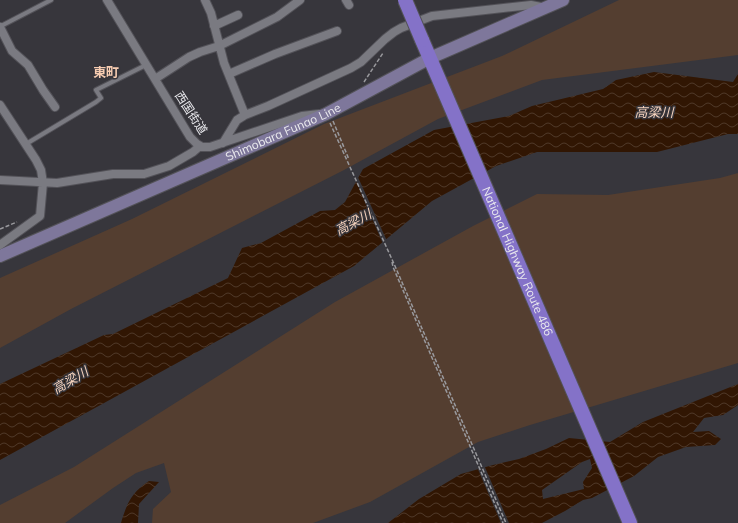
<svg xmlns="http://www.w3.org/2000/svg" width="738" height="523" font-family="Mulish,'Noto Sans JP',sans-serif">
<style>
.green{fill:#543e30}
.water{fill:url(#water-waves);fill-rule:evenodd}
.pier{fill:#37363c}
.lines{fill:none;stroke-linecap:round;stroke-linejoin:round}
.service-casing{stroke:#535258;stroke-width:6}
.minor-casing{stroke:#535258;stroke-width:10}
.secondary-casing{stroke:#535258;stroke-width:14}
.trunk-casing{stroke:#535258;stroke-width:16}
.path{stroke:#99999d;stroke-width:1.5;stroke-dasharray:4 2;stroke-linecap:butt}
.service{stroke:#7a7a81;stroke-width:4}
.minor{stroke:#7a7a81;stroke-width:8}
.secondary{stroke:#7e779b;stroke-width:12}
.trunk{stroke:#8472c8;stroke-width:14}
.trunk-bridge-casing{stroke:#535258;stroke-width:16;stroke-linecap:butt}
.trunk-bridge{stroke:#8472c8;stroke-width:14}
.labels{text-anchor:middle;stroke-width:3;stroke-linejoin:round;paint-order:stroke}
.street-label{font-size:12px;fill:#eaeaee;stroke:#37363c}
.neighbourhood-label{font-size:13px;font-weight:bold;fill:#f6ccb1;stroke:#37363c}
.water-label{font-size:13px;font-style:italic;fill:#f7d4be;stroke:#37363c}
</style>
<defs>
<pattern id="water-waves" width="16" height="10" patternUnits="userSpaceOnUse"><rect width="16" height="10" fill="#311603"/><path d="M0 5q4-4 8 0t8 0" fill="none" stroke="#4f3828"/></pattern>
</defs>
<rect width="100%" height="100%" fill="#37363c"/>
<!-- green -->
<path class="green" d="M619 0H738V55L542 80 438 119 344 170 71 309 0 348V278L132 219 324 124 502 56Z
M738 173V363L530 425 478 442 370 502 313 523H152L153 509 171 492 164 463 136 473 113 488 65 523H0V505L74 467 335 302 473 226 537 194 608 195 720 178Z"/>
<!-- water -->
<path class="water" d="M654 72 733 82 738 74V134H728L657 152H537L496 166 432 201 354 266 0 460V384L104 335 113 334 228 278 242 248 261 243 320 211 335 210 345 202 363 169 434 130 509 116 532 106 603 89 616 80Z
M738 384V405L723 415 704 418 693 432 709 431 721 439 715 445 686 447 658 457 634 476 592 498 583 500 565 511 542 523H388L419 499 461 474 493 465 519 459 546 449 569 438 610 442 643 422ZM590 459 592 468 583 482 584 489 543 499 542 490 582 462Z
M149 481 159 482 139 504 138 523H121C127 503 131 493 149 481Z"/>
<!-- pier -->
<path class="pier" d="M357 175 387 241 383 244 355 179Z
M484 465 509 523H501L477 467Z"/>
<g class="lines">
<!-- service casing -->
<g class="service-casing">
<path id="service" d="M1 26 51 0
M26 144 96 102 101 98 96 90 146 65"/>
</g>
<!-- minor casing -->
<g class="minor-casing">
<path id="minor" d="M107 0 190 137 197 144 202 147H210L302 116 319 114
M205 0 211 13 224 63 245 115
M346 0 349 5
M214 26 238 15
M0 27 12 51 28 65 43 90 55 107
M229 74 275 54 337 31
M155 79 189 57 200 52 219 46 277 17 300 0
M0 105 36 160 41 170 43 183 40 216 0 245
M223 143 237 120 245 115 268 106 351 68 361 62 385 39 394 32 401 28 432 16 531 5 546 8
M0 180 57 183 113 174H144L169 166 193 152 200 146"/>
</g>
<!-- secondary casing -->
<g class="secondary-casing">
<g id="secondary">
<path id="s1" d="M0 256 326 114 430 58 563 0"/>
</g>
</g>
<!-- trunk casing -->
<g class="trunk-casing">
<g id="trunk">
<path id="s2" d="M422 40 630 523"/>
</g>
</g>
<!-- path -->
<path class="path" d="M364 82 383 53
M333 121 348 157V160
M330 123 395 266 506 523
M0 229 17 222
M392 262 393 267 503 523"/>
<!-- service -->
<use href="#service" class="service"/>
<!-- minor -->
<use href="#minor" class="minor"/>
<!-- secondary -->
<use href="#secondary" class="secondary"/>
<!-- trunk -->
<use href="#trunk" class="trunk"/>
<!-- trunk-bridge casing -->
<g class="trunk-bridge-casing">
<path id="trunk-bridge" d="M405 0 422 40"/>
</g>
<!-- trunk-bridge -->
<use href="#trunk-bridge" class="trunk-bridge"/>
</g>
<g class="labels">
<!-- street labels -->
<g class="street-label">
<text transform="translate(191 113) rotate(57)" y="4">西国街道</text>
<text dy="4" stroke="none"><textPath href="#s1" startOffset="309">Shimobara Funao Line</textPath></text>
<text dy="4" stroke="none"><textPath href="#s2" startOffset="241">National Highway Route 486</textPath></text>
</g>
<!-- neighbourhood labels -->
<g class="neighbourhood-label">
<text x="106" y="77">東町</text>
</g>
<!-- water labels -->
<g class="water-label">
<text x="654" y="117">高梁川</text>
<text transform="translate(353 222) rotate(-28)" y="5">高梁川</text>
<text transform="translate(70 380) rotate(-31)" y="5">高梁川</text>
</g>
</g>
</svg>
